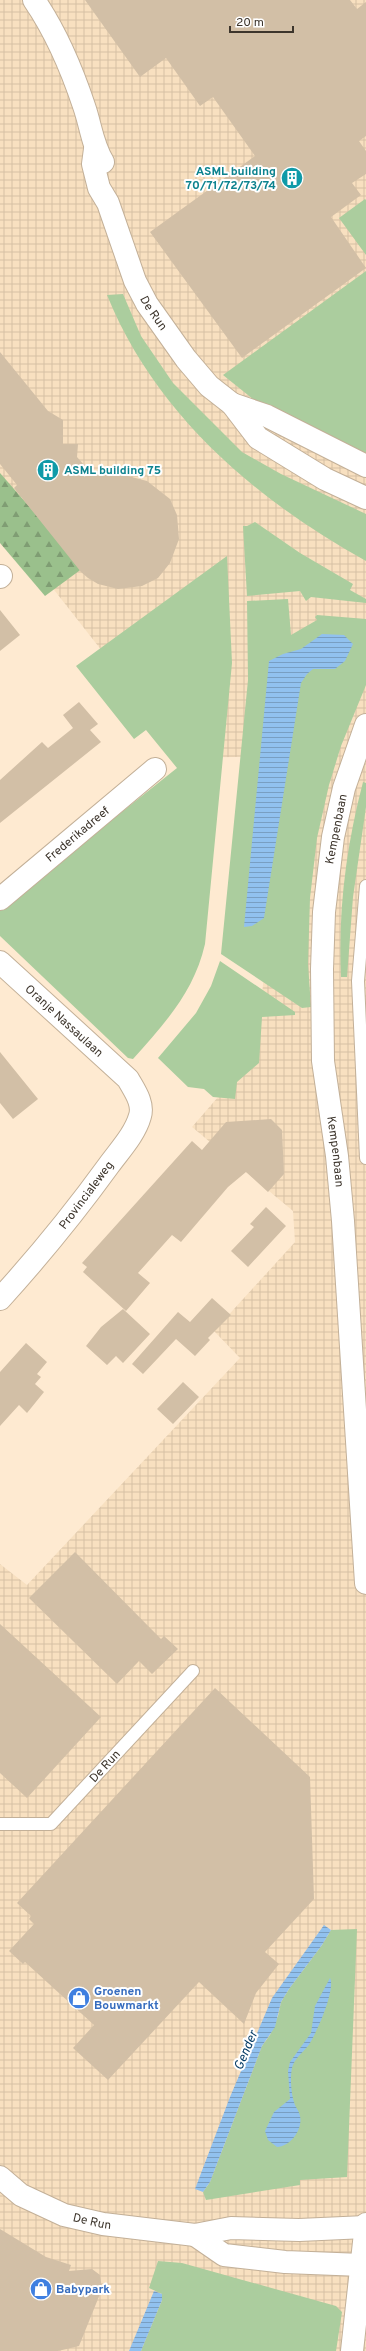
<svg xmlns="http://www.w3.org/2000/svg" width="366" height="2351" font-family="Overpass,sans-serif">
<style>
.industrial{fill:url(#industrial-grid)}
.grass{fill:#abcd9e}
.forest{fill:url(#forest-firs)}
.water{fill:url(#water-rules)}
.building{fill:#d2bfa6}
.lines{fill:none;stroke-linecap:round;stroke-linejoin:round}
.service-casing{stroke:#c3b098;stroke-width:14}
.minor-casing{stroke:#c3b098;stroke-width:24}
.tertiary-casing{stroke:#c3b098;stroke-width:24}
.secondary-casing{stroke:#c3b098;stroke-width:24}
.service{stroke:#fff;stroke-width:12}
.minor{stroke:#fff;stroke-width:22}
.tertiary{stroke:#fff;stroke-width:22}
.secondary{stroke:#fff;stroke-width:22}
.labels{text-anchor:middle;stroke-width:4;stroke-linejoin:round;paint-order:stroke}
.culture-label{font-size:12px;font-weight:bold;fill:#0d838f;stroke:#fff;text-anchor:end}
.street-label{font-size:12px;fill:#3d352c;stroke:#fff}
.shop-label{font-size:12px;font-weight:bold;fill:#366cbe;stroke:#fff;text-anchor:start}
.water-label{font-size:13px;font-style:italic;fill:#053c66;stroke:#fff}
</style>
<defs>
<pattern id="industrial-grid" width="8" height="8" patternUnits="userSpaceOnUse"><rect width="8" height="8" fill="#f8e0c0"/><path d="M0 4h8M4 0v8" fill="none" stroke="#d6c1a5"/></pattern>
<pattern id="forest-firs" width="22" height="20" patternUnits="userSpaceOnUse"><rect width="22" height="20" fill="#9ac08c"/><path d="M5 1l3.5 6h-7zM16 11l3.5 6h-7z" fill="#7f9d73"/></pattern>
<pattern id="water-rules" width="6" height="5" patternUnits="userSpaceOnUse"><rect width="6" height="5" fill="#91c1ef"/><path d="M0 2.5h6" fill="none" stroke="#789ec2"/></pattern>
</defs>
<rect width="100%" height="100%" fill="#feead1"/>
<!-- industrial -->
<path class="industrial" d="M0 0H366V2351H0V1564L27 1585 240 1358 214 1331 295 1242 293 1211 192 1127 251 1059 261 1007 283 756 186 758 0 521Z"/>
<!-- grass -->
<path class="grass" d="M365 199 366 200V255L339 218Z
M366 271V459L258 403 223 375Z
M123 294 141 336 173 383 242 452 281 474 366 514V561C256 500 155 414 107 295Z
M255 522 300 553 353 584 350 590 366 599V603L311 597 306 601 300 591 247 596 243 526H247Z
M227 556 232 663 205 944C194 992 165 1023 133 1059L128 1058 0 936V909L177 768 146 730 134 739 76 666Z
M288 599 291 635 317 620 315 617 317 615 366 619V685L341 746 329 785 317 838 310 898 308 964 311 1007 302 1008 221 954 248 680 247 601Z
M363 782 366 783V807L353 897 347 977H341C338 911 346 847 363 782Z
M220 961 295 1012V1015L262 1017 259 1063 237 1082 235 1099 213 1097 204 1089 188 1087 158 1058 196 1013 211 986Z
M357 1929 347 2177 300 2180V2185L206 2200 203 2192 210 2182 262 2046 270 2035 278 2016 281 2002 289 1989 322 1945 331 1930Z
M158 2261 182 2263 336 2306 342 2312 336 2351H141L162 2300V2294L149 2288Z"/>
<!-- forest -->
<path class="forest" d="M0 473 83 568 45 596 0 543Z"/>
<!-- water -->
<path class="water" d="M322 634 344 635 353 644 345 661 335 669H313L307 674 301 683 264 918 252 926 244 927 269 661 283 654 301 649Z
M324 1925 331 1930 322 1945 289 1989 281 2002 275 2027 262 2046 210 2182 203 2192 195 2189 230 2097 272 1998Z
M330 1978C336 1989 316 2035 308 2046 302 2053 294 2059 292 2068 290 2077 291 2093 294 2102 295 2107 299 2110 300 2116 303 2129 291 2146 277 2147L268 2140 265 2131 274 2112 290 2099 288 2071 290 2062 311 2033 315 2006Z
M154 2291 162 2294V2300L141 2351H129Z"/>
<!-- building -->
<path class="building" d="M85 0H350L357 9 366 2V136L359 141 366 151V174L352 183 361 195 331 217 366 268 242 358 150 232 255 156 213 97 200 106 166 58 140 77Z
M0 352 48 411 63 420V444H78L77 457 85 466 92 471 106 474 107 476 124 475 147 481 170 499 177 515 179 539 170 563 158 578 142 586 118 589 98 584 88 578 81 572 14 488 17 485 0 464Z
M0 610 20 635 0 651Z
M79 702 98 724 90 730 101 742 0 823V780L42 742 48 748 73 728 63 715Z
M0 1052 38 1099 13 1119 0 1103Z
M271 1119 282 1130 284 1174 268 1192 246 1172 228 1187 181 1242 172 1235 138 1273 150 1283 126 1311 83 1272 87 1267 82 1263 192 1141 202 1150 226 1122Z
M266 1207 286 1226 248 1267 231 1251 254 1227 250 1224Z
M212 1298 231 1315 208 1338 210 1340 195 1356 176 1339 143 1374 132 1364 178 1312 190 1322Z
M123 1309 150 1334 123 1363 116 1356 107 1365 86 1346 101 1327Z
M26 1343 47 1362 37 1374 41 1377 35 1384 44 1392 27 1413 19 1405 0 1426V1372Z
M183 1382 199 1397 173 1424 157 1409Z
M75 1552 161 1639 164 1636 178 1649 152 1674 139 1661 117 1684 29 1598Z
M0 1624 101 1717 27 1798 0 1773Z
M215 1688 310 1777 314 1899 265 1952 279 1964 256 1993 244 2024 199 1982 108 2080 73 2048 94 2025 25 1962 23 1964 9 1951 34 1924 29 1919 31 1916 17 1903Z
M0 2229 46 2257 71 2265 69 2271 92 2269 100 2275 102 2289 79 2346 58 2351H0Z"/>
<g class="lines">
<!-- service casing -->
<g class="service-casing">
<g id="service">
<path d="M366 886 358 981 366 1158"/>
<path id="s1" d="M0 1824H51L193 1671"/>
</g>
</g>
<!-- minor casing -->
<g class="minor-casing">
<g id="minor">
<path d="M0 577 1 576"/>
<path id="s2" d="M0 899 155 769"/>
<path id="s3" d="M0 962 128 1079C134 1090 144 1103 140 1116 135 1134 120 1150 109 1165 75 1212 39 1256 0 1299"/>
<path id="s4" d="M0 2177 21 2195 64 2215 103 2224 195 2235 231 2228 299 2230 366 2227"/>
<path d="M195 2235 224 2255 285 2262 362 2265"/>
</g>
</g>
<!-- tertiary casing -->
<g class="tertiary-casing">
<g id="tertiary">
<path d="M34 0C56 32 72 70 84 106 91 126 92 144 103 162"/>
<path id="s5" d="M95 149 93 164 99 188 108 203 135 281 147 304 186 359 209 386 232 404 258 438 325 479 366 498"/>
<path d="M232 404 267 416 366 466"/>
</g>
</g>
<!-- secondary casing -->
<g class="secondary-casing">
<g id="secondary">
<path id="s6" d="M366 725 344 788 333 837 324 912 322 969 323 1061 337 1156 343 1221 366 1583"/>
<path d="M352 2351 366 2224"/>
</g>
</g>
<!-- service -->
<use href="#service" class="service"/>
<!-- minor -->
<use href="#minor" class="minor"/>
<!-- tertiary -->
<use href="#tertiary" class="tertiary"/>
<!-- secondary -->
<use href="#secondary" class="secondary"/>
</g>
<!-- icons -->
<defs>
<g id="building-disc" transform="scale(1.15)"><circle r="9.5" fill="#0f9aa8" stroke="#fff"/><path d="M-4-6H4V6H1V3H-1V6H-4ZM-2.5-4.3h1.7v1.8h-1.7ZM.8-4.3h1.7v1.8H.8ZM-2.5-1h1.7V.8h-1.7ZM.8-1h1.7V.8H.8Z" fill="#fff"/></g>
<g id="shop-disc" transform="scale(1.15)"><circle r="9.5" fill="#3f7fe0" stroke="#fff"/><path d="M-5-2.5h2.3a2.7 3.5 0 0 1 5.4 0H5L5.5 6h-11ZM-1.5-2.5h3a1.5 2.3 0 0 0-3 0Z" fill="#fff"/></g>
</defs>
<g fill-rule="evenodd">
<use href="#building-disc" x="292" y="178"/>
<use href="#building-disc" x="48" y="470"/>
<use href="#shop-disc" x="79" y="1998"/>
<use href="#shop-disc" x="41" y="2289"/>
</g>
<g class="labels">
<!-- culture labels -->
<g class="culture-label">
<text x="276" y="175">ASML building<tspan x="276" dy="14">70/71/72/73/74</tspan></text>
<text x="64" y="474" text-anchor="start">ASML building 75</text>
</g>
<!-- street labels -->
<g class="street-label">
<text dy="4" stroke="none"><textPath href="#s5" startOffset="177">De Run</textPath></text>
<text transform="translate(336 829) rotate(-79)" y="4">Kempenbaan</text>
<text dy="4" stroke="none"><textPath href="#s2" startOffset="101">Frederikadreef</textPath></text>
<text dy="4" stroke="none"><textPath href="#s3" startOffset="87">Oranje Nassaulaan</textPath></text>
<text dy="4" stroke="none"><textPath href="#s6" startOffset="433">Kempenbaan</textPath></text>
<text transform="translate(86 1195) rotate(-53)" y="4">Provincialeweg</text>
<text dy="4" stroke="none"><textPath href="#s1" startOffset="130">De Run</textPath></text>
<text dy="4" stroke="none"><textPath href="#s4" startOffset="104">De Run</textPath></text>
</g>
<!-- shop labels -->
<g class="shop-label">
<text x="94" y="1995">Groenen<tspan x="94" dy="14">Bouwmarkt</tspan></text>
<text x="56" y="2293">Babypark</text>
</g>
<!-- water labels -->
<g class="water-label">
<text transform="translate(245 2050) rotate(-67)" y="5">Gender</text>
</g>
</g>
<!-- scale -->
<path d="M230 26v6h63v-6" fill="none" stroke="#3d352c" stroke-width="2"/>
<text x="236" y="26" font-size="12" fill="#3d352c" stroke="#ffffff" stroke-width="3" paint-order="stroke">20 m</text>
</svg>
